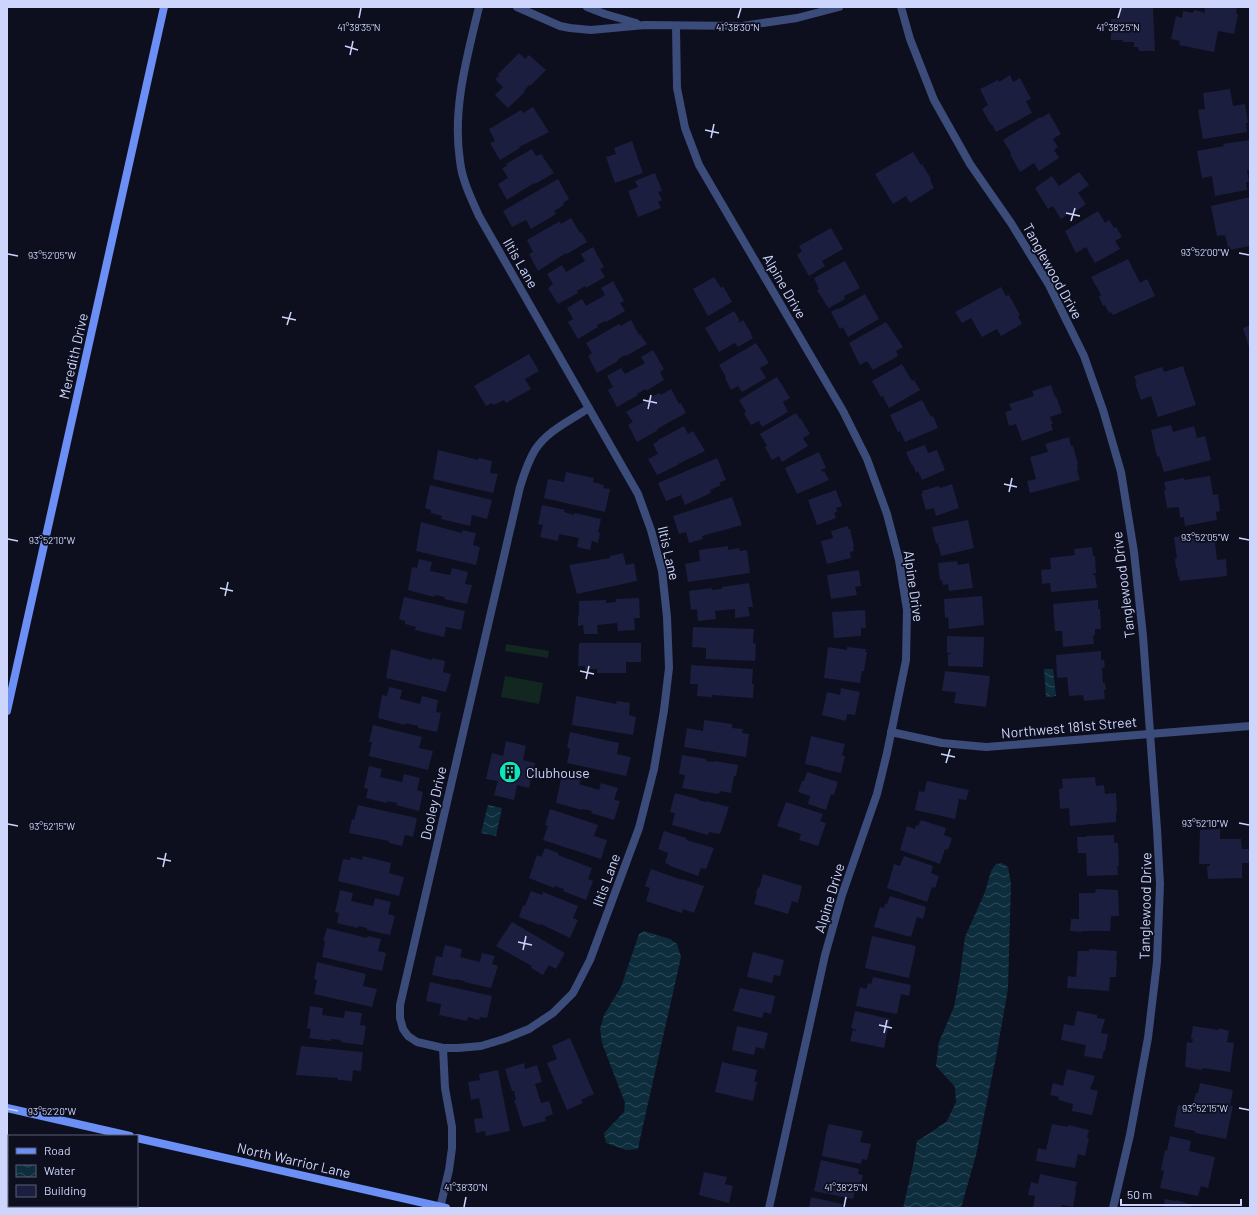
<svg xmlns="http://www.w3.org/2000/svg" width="1257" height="1215" font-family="Barlow,sans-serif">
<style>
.pitch{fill:#112720}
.water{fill:url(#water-waves)}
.building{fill:#1b1e3e}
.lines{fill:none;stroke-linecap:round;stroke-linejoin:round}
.street{stroke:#3b4b7a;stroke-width:8}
.secondary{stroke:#6b8ff5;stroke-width:8}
.ticks{fill:none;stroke:#cdd5fc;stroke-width:1.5}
.labels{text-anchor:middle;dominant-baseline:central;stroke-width:3.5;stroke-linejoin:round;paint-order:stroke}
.street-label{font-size:14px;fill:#cdd5fc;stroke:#0d0f1e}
.poi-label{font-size:14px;fill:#cdd5fc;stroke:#0d0f1e;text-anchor:start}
.ticks-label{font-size:10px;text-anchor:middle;fill:#cdd5fc;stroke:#0d0f1e;stroke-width:3.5;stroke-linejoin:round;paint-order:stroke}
</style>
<defs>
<pattern id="water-waves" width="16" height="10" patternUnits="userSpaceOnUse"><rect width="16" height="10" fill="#0e2d3c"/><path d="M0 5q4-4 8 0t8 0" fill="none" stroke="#304b59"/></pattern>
</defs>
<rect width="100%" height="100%" fill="#0d0f1e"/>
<g class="pitch">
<path d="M506 644 549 651 548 658 505 651Z"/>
<path d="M505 676 543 683 539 704 501 697Z"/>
</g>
<g class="water">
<path d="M1044 669H1053L1056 696 1046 697Z"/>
<path d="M488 805 502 808 496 836 481 833Z"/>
<path d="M1002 863 1008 867 1011 884 1008 989 996 1057 976 1155 961 1208H903L913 1165 917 1141 930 1133 947 1121 956 1102 955 1087 936 1066 939 1042 954 1007 960 975 965 937 985 892 991 871 996 864Z"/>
<path d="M644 931 670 939 677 944 681 957 640 1139 638 1149 626 1150 606 1143 604 1133 624 1112 625 1103 602 1043 600 1029 604 1015 621 987 639 934Z"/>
</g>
<g class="building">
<path d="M1119 7H1153L1155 51H1139L1138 47H1134V42H1123V40H1111V19H1120Z"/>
<path d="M1205 7H1237L1236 14H1238L1234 34 1218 31 1214 52 1179 45 1180 41 1171 39 1176 16 1182 18 1183 11 1193 13 1194 10 1203 12 1204 15Z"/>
<path d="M519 53 525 59 529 55 546 70 530 86 529 85 524 91 525 92 508 108 495 95 503 87 495 79 499 76 498 74Z"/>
<path d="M1010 75 1013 82 1020 78 1031 99 1026 101 1032 113 996 132 992 124 991 125 982 109 988 105 980 89 998 80 999 82Z"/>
<path d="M1230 89 1233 106 1245 104 1248 123H1246L1247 132 1203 139 1198 110 1205 109 1203 93Z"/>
<path d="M533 107 549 132 519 147 520 148 500 160 490 143 495 141 489 129 521 110 523 113Z"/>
<path d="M1049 113 1061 134 1053 139 1058 147 1054 150 1059 158 1039 171 1034 163 1020 172 1010 154 1013 151 1011 153 1003 140 1040 117 1041 118Z"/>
<path d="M1250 140V170H1247L1249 182H1246L1247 190 1215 196 1212 176 1202 178 1197 151 1224 146 1223 144Z"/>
<path d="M632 141 643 173 615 183 606 157 616 154 614 148Z"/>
<path d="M532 149 536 156 541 154 554 173 535 184 534 183 507 200 498 184 508 178 502 168 507 166 506 164Z"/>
<path d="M913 152 921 165 922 164 931 179 930 180 934 188 910 203 906 196 893 204 875 174Z"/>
<path d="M1079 172 1089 185 1078 193 1086 204 1069 216 1068 214 1061 219 1053 206 1048 209 1035 188 1052 176 1059 186Z"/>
<path d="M655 173 662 191 658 192 662 200 658 202 661 208 638 217 628 191 638 187 635 181Z"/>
<path d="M558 179 569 199 563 203 564 205 554 211 556 214 531 229 526 220 512 227 503 211Z"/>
<path d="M1250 197V246L1229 250 1225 235 1217 236 1211 206Z"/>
<path d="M1098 211 1105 223 1109 220 1114 228 1116 227 1122 237 1115 241 1120 249 1095 263 1086 247 1076 253 1065 231Z"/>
<path d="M571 218 580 233 581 232 587 242 567 254 566 253 538 271 529 254 533 252 527 240 560 221 561 224Z"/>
<path d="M831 228 843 249 822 261 825 266 809 276 797 255 802 251 799 246Z"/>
<path d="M593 247 604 267 600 269 605 277 586 288 585 286 577 291 578 293 558 304 548 288 553 284 547 274 562 265 566 272 585 261 581 254Z"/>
<path d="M1128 259 1140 283 1147 279 1155 296 1113 315 1111 312 1109 313 1105 305 1103 306 1099 297 1101 295 1091 277Z"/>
<path d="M845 261 860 288 844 296 845 299 829 308 827 306 817 290 819 289 814 278Z"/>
<path d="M714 277 721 288 723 286 732 302 708 316 693 289Z"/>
<path d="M613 281 624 301 620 303 625 311 606 322 605 321 597 325 598 327 578 339 568 322 573 319 567 308 582 299 586 306 605 295 601 288Z"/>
<path d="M1001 287 1006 296 1009 295 1020 315 1018 316 1022 324 1001 336 997 329 982 337 971 318 962 323 955 312Z"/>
<path d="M865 294 879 319 848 337 843 327 840 329 831 312 838 308 839 309Z"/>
<path d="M734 311 740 321H738L739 323 743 320 752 335H751L753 338 738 347 735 343 719 352 705 328Z"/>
<path d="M631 320 639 335 640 334 647 344 626 356 625 355 617 360 618 361 597 373 588 356 592 353 586 343 619 324 621 326Z"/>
<path d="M886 322 903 347 896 351 898 356 873 370 867 361 860 365 849 343Z"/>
<path d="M1250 325V350L1243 328Z"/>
<path d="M756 343 769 363 760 368 766 378 742 392 738 386 731 390 725 378 726 377 719 365Z"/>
<path d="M653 350 664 369 660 372 664 380 646 391 645 389 637 394 638 395 617 407 608 390 613 387 607 376 621 368 625 374 645 363 641 357Z"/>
<path d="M529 354 539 371 525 379 531 389 506 403 504 400 494 405 492 403 486 406 474 386Z"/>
<path d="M902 364 912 381 914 380 920 390 889 408 884 399V398L883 396 881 397 872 381Z"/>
<path d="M1183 366 1196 405 1158 417 1151 396 1141 400 1135 383H1137L1134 376 1162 367 1164 372Z"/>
<path d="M777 377 790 398 783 402 788 412 762 427 759 421 751 425 744 414 746 412 739 400Z"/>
<path d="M1051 385 1055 397 1056 396 1062 413 1050 417 1053 424H1051L1053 430 1022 441 1016 424 1009 426 1005 412 1012 410 1009 404 1034 396 1032 391Z"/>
<path d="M671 389 679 404 681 403 686 413 657 429 658 430 637 442 628 425 633 422 626 412 659 393 661 395Z"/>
<path d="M922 400 931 417 933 416 938 428 905 442 900 431 898 432 890 415Z"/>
<path d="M796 413 800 419H801L810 434 803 438 808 446 782 462 779 456 772 460 765 447 767 446 760 434Z"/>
<path d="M1171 425 1173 432 1194 426 1197 438 1205 436 1211 460 1164 472 1159 456 1157 457 1151 430Z"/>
<path d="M684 426 688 434 693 431 705 451 678 464V465L657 475 648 459 658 454 653 444 658 441V440Z"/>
<path d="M1069 437 1071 446H1073L1078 464H1077L1078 470H1077L1080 480 1030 493 1027 481 1036 479 1030 457 1048 452 1045 444Z"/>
<path d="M925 445 928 453 937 450 945 470 922 480 918 471 916 473 913 465 912 466 906 452Z"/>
<path d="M438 450 478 460 479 458 492 461 490 473 498 474 493 493 433 479Z"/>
<path d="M819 452 826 468 821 470 822 472 824 471 829 480 797 494 785 468Z"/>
<path d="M717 458 726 480 719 483 721 485 710 490 711 493 685 505 681 495 666 501 658 483Z"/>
<path d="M566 472 594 478 593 482 604 485 603 488 610 489 605 512 544 498 548 479 564 482Z"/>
<path d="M1210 476 1213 495 1218 494 1220 511 1216 512 1217 520 1185 526 1184 517 1180 518 1179 507 1167 508 1164 490H1166L1164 482 1184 478V480Z"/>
<path d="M952 484 959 508 936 516 934 508 926 510 921 494H923L922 491 939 486 940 488Z"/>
<path d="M430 485 492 500 487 519 472 515 470 526 441 519 442 516 431 513V510L425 508Z"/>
<path d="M836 490 842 506 836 508 837 512 834 513 836 518 817 525 808 500Z"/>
<path d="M732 497 742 525 702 536 703 539 689 543 686 532 679 534 673 516Z"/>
<path d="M542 505 565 510 564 512 574 515 575 513 601 519 598 532 600 533 598 543 592 541 590 550 577 547 579 538 559 534 558 541 540 537 543 525 538 524Z"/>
<path d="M968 520 974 548 941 556 938 544 940 543 936 544 932 527Z"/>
<path d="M421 522 462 533V530L476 533 473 545 480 547 476 565 416 551Z"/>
<path d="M848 526V529H850L854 546 853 547 854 551 850 552 851 558 827 564 821 541 833 538 831 531Z"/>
<path d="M1214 533 1217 560 1226 559 1227 576 1180 581 1179 576 1178 577 1177 568H1176L1175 559 1177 558 1174 537Z"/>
<path d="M728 546V550L739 548 740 551 747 550 750 573 688 582 685 564 700 561 699 550Z"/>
<path d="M1092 547 1093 556H1095L1096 573H1093V575H1095L1097 588 1051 592 1050 583 1042 584 1041 570 1051 569 1050 558 1075 555 1074 549Z"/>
<path d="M623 553 626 565 634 563 637 581 577 594 569 565 610 558V556Z"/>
<path d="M419 559 432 562 430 571 450 575 452 568 468 572 465 584 472 585 467 604 444 599 445 597 435 595 434 597 408 590 412 567 417 568Z"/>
<path d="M957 561 958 565 969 563 973 588 949 591 948 584 943 585 942 580H940L938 563Z"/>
<path d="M859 570 861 586 855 587 857 595 831 599 827 575Z"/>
<path d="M749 583 753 607H748L750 616 735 618V609L715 611 716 619 698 621 697 609 691 610 689 591 712 588V590L722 589V587Z"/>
<path d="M982 596 984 625 949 629 948 617 945 618 944 599Z"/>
<path d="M404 597 465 611 461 630 446 627 444 637 415 630 416 627 405 624V621L399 619Z"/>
<path d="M639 598 640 618H634L635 630 618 631 617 623 597 625 598 634H584L583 625 578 626V615H579V601L606 600V603L616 602V599Z"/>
<path d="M1098 600V609H1100L1101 629H1095V635L1093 636 1094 644 1063 647 1062 631H1055L1053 604Z"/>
<path d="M865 610 866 628H861V636L834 638 832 612Z"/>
<path d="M693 627 754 629 753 643 756 644 755 661 706 659V648L692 647Z"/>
<path d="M947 636 984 637 983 667 948 666V654H951V653H947Z"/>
<path d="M579 643H641V662H626V673H597V669H585V666H578Z"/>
<path d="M828 647 847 650V647L866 649 865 652H867L864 671H862L860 683 824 678Z"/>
<path d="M391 649 432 660V658L445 661 443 672 451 674 446 692 386 678Z"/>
<path d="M1101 651V660H1104L1105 667 1102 668 1103 683H1105L1106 690H1104L1105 699 1084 701 1083 695 1069 696 1067 677 1057 678 1056 655Z"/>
<path d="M691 665 753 669 752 684H754L753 698 712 695V697L697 696 698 684H690Z"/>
<path d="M945 671 990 676 986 707 954 703 956 692 942 691Z"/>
<path d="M389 687 402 690 400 699 420 704 422 696 438 700 436 712 441 713 437 732 418 728V726L405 723V725L378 718 382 695 387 696Z"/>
<path d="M841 688 860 692 855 715 847 714 846 721 822 715 827 692 840 695Z"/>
<path d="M576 696 616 704 617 701 630 703 629 715 636 717 633 735 572 725Z"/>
<path d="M704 720 732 724V728L743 729 742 733 749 734 746 757 684 747 687 728 703 731Z"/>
<path d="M373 725 422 737 419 748 433 751 428 770 369 756 372 742H369Z"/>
<path d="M570 732 619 743 617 754 631 757 626 776 567 763 570 749 567 748Z"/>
<path d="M811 736 845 744 842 755H840L845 756 841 773 823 769V768L805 764Z"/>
<path d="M506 741 526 746 523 760 535 763 529 788 517 785 514 800 494 795 498 781 486 779 492 753 503 756Z"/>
<path d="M682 755 706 759V761L714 762 715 761 738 765 736 776H734L731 793 720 791 719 794 682 788 685 775 679 774Z"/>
<path d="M369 766 382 769 380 777 402 782 404 774 420 778 417 790 423 792 419 811 396 805 397 803 387 801V803L366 798 368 789 364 788Z"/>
<path d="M569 772 582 776 579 784 599 790 601 783 618 788 614 800 620 801 614 820 591 813 592 811 583 809 582 810 556 803 561 779 566 780Z"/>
<path d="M807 772 838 782 834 795 831 794 826 810 808 804 810 796 798 792 802 781H804Z"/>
<path d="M1095 777 1096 786 1104 785 1105 794 1116 793 1117 812 1116 813V822L1070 826 1069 808 1060 809 1059 789 1063 788 1062 779Z"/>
<path d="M927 781 969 790 966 800 959 799 955 819 915 810 919 791 924 792Z"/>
<path d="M675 793 698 799V800L706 802V801L729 807 720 834 709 832 708 835 672 825 675 813 670 812Z"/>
<path d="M786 802 823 814 820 821 826 823 818 846 799 840 801 834 777 826Z"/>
<path d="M358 805 417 818 413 837 405 835 402 846 389 843V841L349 833 352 819 354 820Z"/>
<path d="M550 809 598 825 594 836 607 840 601 859 543 840 548 826 545 825Z"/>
<path d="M921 820 946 828 944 835 952 838 948 850 945 849 940 864 900 850 907 826 915 829 916 825 918 826Z"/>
<path d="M1220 829V839H1241L1242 849H1250V863H1242V878L1208 879 1207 866H1210V864H1199L1200 830Z"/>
<path d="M664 831 686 838V840L714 848 706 869 701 868 698 876 670 866V865L665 863 668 853 658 849Z"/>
<path d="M1114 835V843H1118L1119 866H1117L1118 875 1087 876 1086 853H1078L1077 837H1086V836Z"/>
<path d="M545 848 558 853V855L592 868 588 879 593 881 586 900 563 891 564 889 555 886 554 888 529 878 537 855 541 857Z"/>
<path d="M363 856 391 863 389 873 404 877 399 896 338 881 343 859 350 860 351 857 362 860Z"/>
<path d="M904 856 933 866 931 873 939 876 935 888 932 887 927 902 887 888 894 864 900 866Z"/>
<path d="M651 869 682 880V879L704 886 694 913 683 909 682 913 646 901 650 888 645 886Z"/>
<path d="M763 874 802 886 798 903 792 901 788 914 754 904 757 894 756 893 758 887 759 888Z"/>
<path d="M1096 889 1118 890 1119 916H1111L1110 931H1081V932L1070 931 1071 919H1079V893H1095Z"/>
<path d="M340 890 353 893 351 901 373 906 375 898 391 902 388 914 395 916 390 935 367 930V928L358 926V928L337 923 339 913 335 912Z"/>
<path d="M531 891 542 895 543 892 578 906 573 918 578 920 570 938 541 924 540 925 519 917 523 905 525 906Z"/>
<path d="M890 896 926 907 923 919 917 917 911 937 874 927 880 907 884 908 885 904H887Z"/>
<path d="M512 922 565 953 556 969 549 965 543 975 531 968 532 966 496 946Z"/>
<path d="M327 928 367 938 368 936 381 939 378 951 386 953 382 971 322 957 325 941H323Z"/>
<path d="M872 936 916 946 909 978 865 968Z"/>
<path d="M445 945 462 949 460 957 480 962 482 953 495 956 492 964 498 966 491 988 464 982 465 981 455 979V980L432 975 436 956 442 957Z"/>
<path d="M1089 949 1117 951 1116 959 1117 960 1116 977H1110L1109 991 1067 988 1068 976 1076 977 1078 951H1089Z"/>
<path d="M753 952 784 960 780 976 774 975 772 983 747 977Z"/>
<path d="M317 962 366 974 363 986 377 989 372 1007 314 994 317 980 314 979Z"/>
<path d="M873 977 911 985 909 996 901 994 897 1014 856 1006 860 987 866 989 868 983 871 984Z"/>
<path d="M430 982 492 996 487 1018 480 1017 479 1020 468 1017 467 1021 439 1015 441 1004 426 1001Z"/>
<path d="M740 988 775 996 771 1014 764 1012 762 1018 733 1011Z"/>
<path d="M310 1006 323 1008 322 1015 344 1018 345 1011 362 1013 360 1025 366 1026 363 1045 340 1042 341 1040 331 1039V1041L309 1038 311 1029 307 1028Z"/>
<path d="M855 1011 890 1019 884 1048 850 1041 853 1030 856 1031V1030L851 1028Z"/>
<path d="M1077 1011 1097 1015V1018L1105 1019 1101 1033 1108 1034 1105 1051 1104 1050 1102 1059 1084 1056 1086 1045 1061 1040 1064 1024 1074 1026Z"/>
<path d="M737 1026 768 1033 764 1049 756 1047 754 1055 732 1050Z"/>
<path d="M1193 1026 1219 1030V1028L1229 1031 1227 1042 1234 1043 1230 1072 1203 1068 1202 1070 1185 1067 1187 1042 1192 1043 1193 1039H1191Z"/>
<path d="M570 1038 594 1094 581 1100 583 1103 567 1110 547 1063 557 1059 552 1046Z"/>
<path d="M301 1046 363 1052 361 1071 353 1070 352 1081 338 1080V1078L296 1075Z"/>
<path d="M722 1062 757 1070 754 1082H757L753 1101 715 1092Z"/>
<path d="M524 1063 525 1069 537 1065 542 1082 535 1084 541 1103 549 1101 553 1114 545 1117 546 1121 523 1127 514 1100H516L514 1091H512L505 1069Z"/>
<path d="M1067 1069 1095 1076 1090 1089 1098 1091 1092 1115 1072 1111 1073 1104 1058 1100 1059 1097 1050 1095 1053 1083 1063 1086Z"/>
<path d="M498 1070 510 1131 486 1136 485 1131 476 1133 474 1119 483 1118 479 1098 471 1100 468 1082 480 1080 479 1074Z"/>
<path d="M1200 1083 1233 1090 1230 1106H1233L1226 1139 1195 1133V1131L1174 1127 1178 1105 1192 1108 1196 1093H1198Z"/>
<path d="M829 1124 863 1131 860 1142 871 1144 867 1160 862 1159 861 1164 822 1156 826 1133Z"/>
<path d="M1052 1124 1068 1127V1125L1089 1130 1087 1137 1089 1138 1085 1156 1078 1154 1075 1168 1036 1161 1038 1148 1046 1150Z"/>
<path d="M1170 1136 1191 1141 1189 1151 1215 1157 1208 1188 1201 1186 1198 1196 1160 1188 1164 1171 1161 1170 1165 1150 1167 1151Z"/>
<path d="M821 1160 859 1169 858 1174 863 1175 859 1191 855 1190 853 1199 814 1191Z"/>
<path d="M704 1172 727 1177 725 1184 733 1186 729 1203 699 1195Z"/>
<path d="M1040 1174 1077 1182 1075 1190H1076L1073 1207 1062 1205 1061 1208H1033L1035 1196 1028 1195 1031 1182 1038 1184Z"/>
<path d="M811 1197 842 1204 841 1208H809Z"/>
<path d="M1165 1199 1175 1201 1176 1200 1192 1205 1191 1208H1163Z"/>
</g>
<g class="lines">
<g class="street">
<path d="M479 7C467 57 452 109 460 161 462 180 471 198 479 216L638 494 651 530 662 571 667 617 669 668 664 710 654 769 639 828 590 960 573 993 553 1013 529 1029 504 1039 481 1046 458 1048H443L417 1042 408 1036 403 1029 400 1018V1005L520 487C524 474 528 461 535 450 547 431 571 420 589 408"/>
<path d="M517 7 560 26 570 28 591 30 645 25 742 26 797 18 839 7"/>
<path d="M587 7 605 14 636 23"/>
<path d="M901 7 910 39 934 100 970 164 1011 223 1049 285 1084 356 1103 410 1121 472 1134 552 1143 636 1157 829 1160 884 1157 962 1148 1038 1130 1135 1113 1208"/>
<path d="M676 26 677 88 685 128 699 165 843 411 867 459 887 514 899 560 907 610 906 660 887 753 877 794 842 895 825 955 769 1208"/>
<path d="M891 732 942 743 986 747 1250 726"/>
<path d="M440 1208 449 1170 452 1148V1127L445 1088 443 1048"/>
</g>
<g class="secondary">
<path d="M7 711 164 7"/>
<path d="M7 1108 130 1136"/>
<path d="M137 1138 446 1208"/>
</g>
</g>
<path class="ticks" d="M359 18 361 8M738 18 741 8M1118 18 1121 8M345 46 358 50M350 55 353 41M705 130 719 133M711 138 714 124M1066 213 1080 216M1071 221 1075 208M1239 253 1249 255M8 254 18 256M282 317 296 320M287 325 291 312M643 400 657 403M648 409 651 395M1004 484 1017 487M1009 492 1012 478M1239 538 1249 540M8 539 18 541M220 588 233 591M225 596 228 582M580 671 594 674M586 679 589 666M941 754 955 757M946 763 950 749M1239 823 1249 825M8 824 18 826M157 858 171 861M163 867 166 853M518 942 532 945M523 950 526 936M879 1025 892 1028M884 1033 887 1020M1239 1108 1249 1110M8 1109 18 1111M464 1207 466 1197M844 1207 846 1197"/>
<defs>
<g id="building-disc" transform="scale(1.15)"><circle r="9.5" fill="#0fe6be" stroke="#0d0f1e"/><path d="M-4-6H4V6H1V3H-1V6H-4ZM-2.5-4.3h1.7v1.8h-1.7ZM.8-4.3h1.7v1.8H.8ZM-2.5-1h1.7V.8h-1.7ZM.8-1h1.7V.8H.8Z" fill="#111"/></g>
</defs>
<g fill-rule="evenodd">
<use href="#building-disc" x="510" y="772"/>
</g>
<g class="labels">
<g class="street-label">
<text transform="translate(521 263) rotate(60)">Iltis Lane</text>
<text transform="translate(1053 271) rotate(61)">Tanglewood Drive</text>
<text transform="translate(785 286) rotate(60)">Alpine Drive</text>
<text transform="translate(73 356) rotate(-77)">Meredith Drive</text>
<text transform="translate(669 553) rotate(77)">Iltis Lane</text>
<text transform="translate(1123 585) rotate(-97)">Tanglewood Drive</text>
<text transform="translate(914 586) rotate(82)">Alpine Drive</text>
<text transform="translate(1069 727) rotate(-5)">Northwest 181st Street</text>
<text transform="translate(433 803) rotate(-77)">Dooley Drive</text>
<text transform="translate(606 880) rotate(-70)">Iltis Lane</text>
<text transform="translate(829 898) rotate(-73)">Alpine Drive</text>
<text transform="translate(1145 906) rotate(-89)">Tanglewood Drive</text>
<text transform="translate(294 1160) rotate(13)">North Warrior Lane</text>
</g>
<g class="poi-label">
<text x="526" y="772">Clubhouse</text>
</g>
</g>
<g class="ticks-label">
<text x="359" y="31">41°38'35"N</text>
<text x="738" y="31">41°38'30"N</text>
<text x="1118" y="31">41°38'25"N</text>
<text x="1205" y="256">93°52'00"W</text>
<text x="52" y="259">93°52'05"W</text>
<text x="1205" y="541">93°52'05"W</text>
<text x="52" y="544">93°52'10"W</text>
<text x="1205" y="827">93°52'10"W</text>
<text x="52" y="830">93°52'15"W</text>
<text x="1205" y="1112">93°52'15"W</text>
<text x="52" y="1115">93°52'20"W</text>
<text x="466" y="1191">41°38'30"N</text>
<text x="846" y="1191">41°38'25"N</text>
</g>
<rect width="1257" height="1215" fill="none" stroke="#cdd5fc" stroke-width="16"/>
<rect x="8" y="1135" width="130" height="72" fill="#0d0f1e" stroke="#5a5e77"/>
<rect x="16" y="1148" width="20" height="6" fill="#6b8ff5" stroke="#5a5e77"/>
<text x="44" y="1155" font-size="12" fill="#cdd5fc">Road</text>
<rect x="16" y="1165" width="20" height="12" fill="url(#water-waves)" stroke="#5a5e77"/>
<text x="44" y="1175" font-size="12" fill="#cdd5fc">Water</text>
<rect x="16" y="1185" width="20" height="12" fill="#1b1e3e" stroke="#5a5e77"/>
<text x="44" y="1195" font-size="12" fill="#cdd5fc">Building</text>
<path d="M1121 1199v6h120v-6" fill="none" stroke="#cdd5fc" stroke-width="2"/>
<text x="1127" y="1199" font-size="12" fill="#cdd5fc" stroke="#0d0f1e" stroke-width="3" paint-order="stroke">50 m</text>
</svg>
